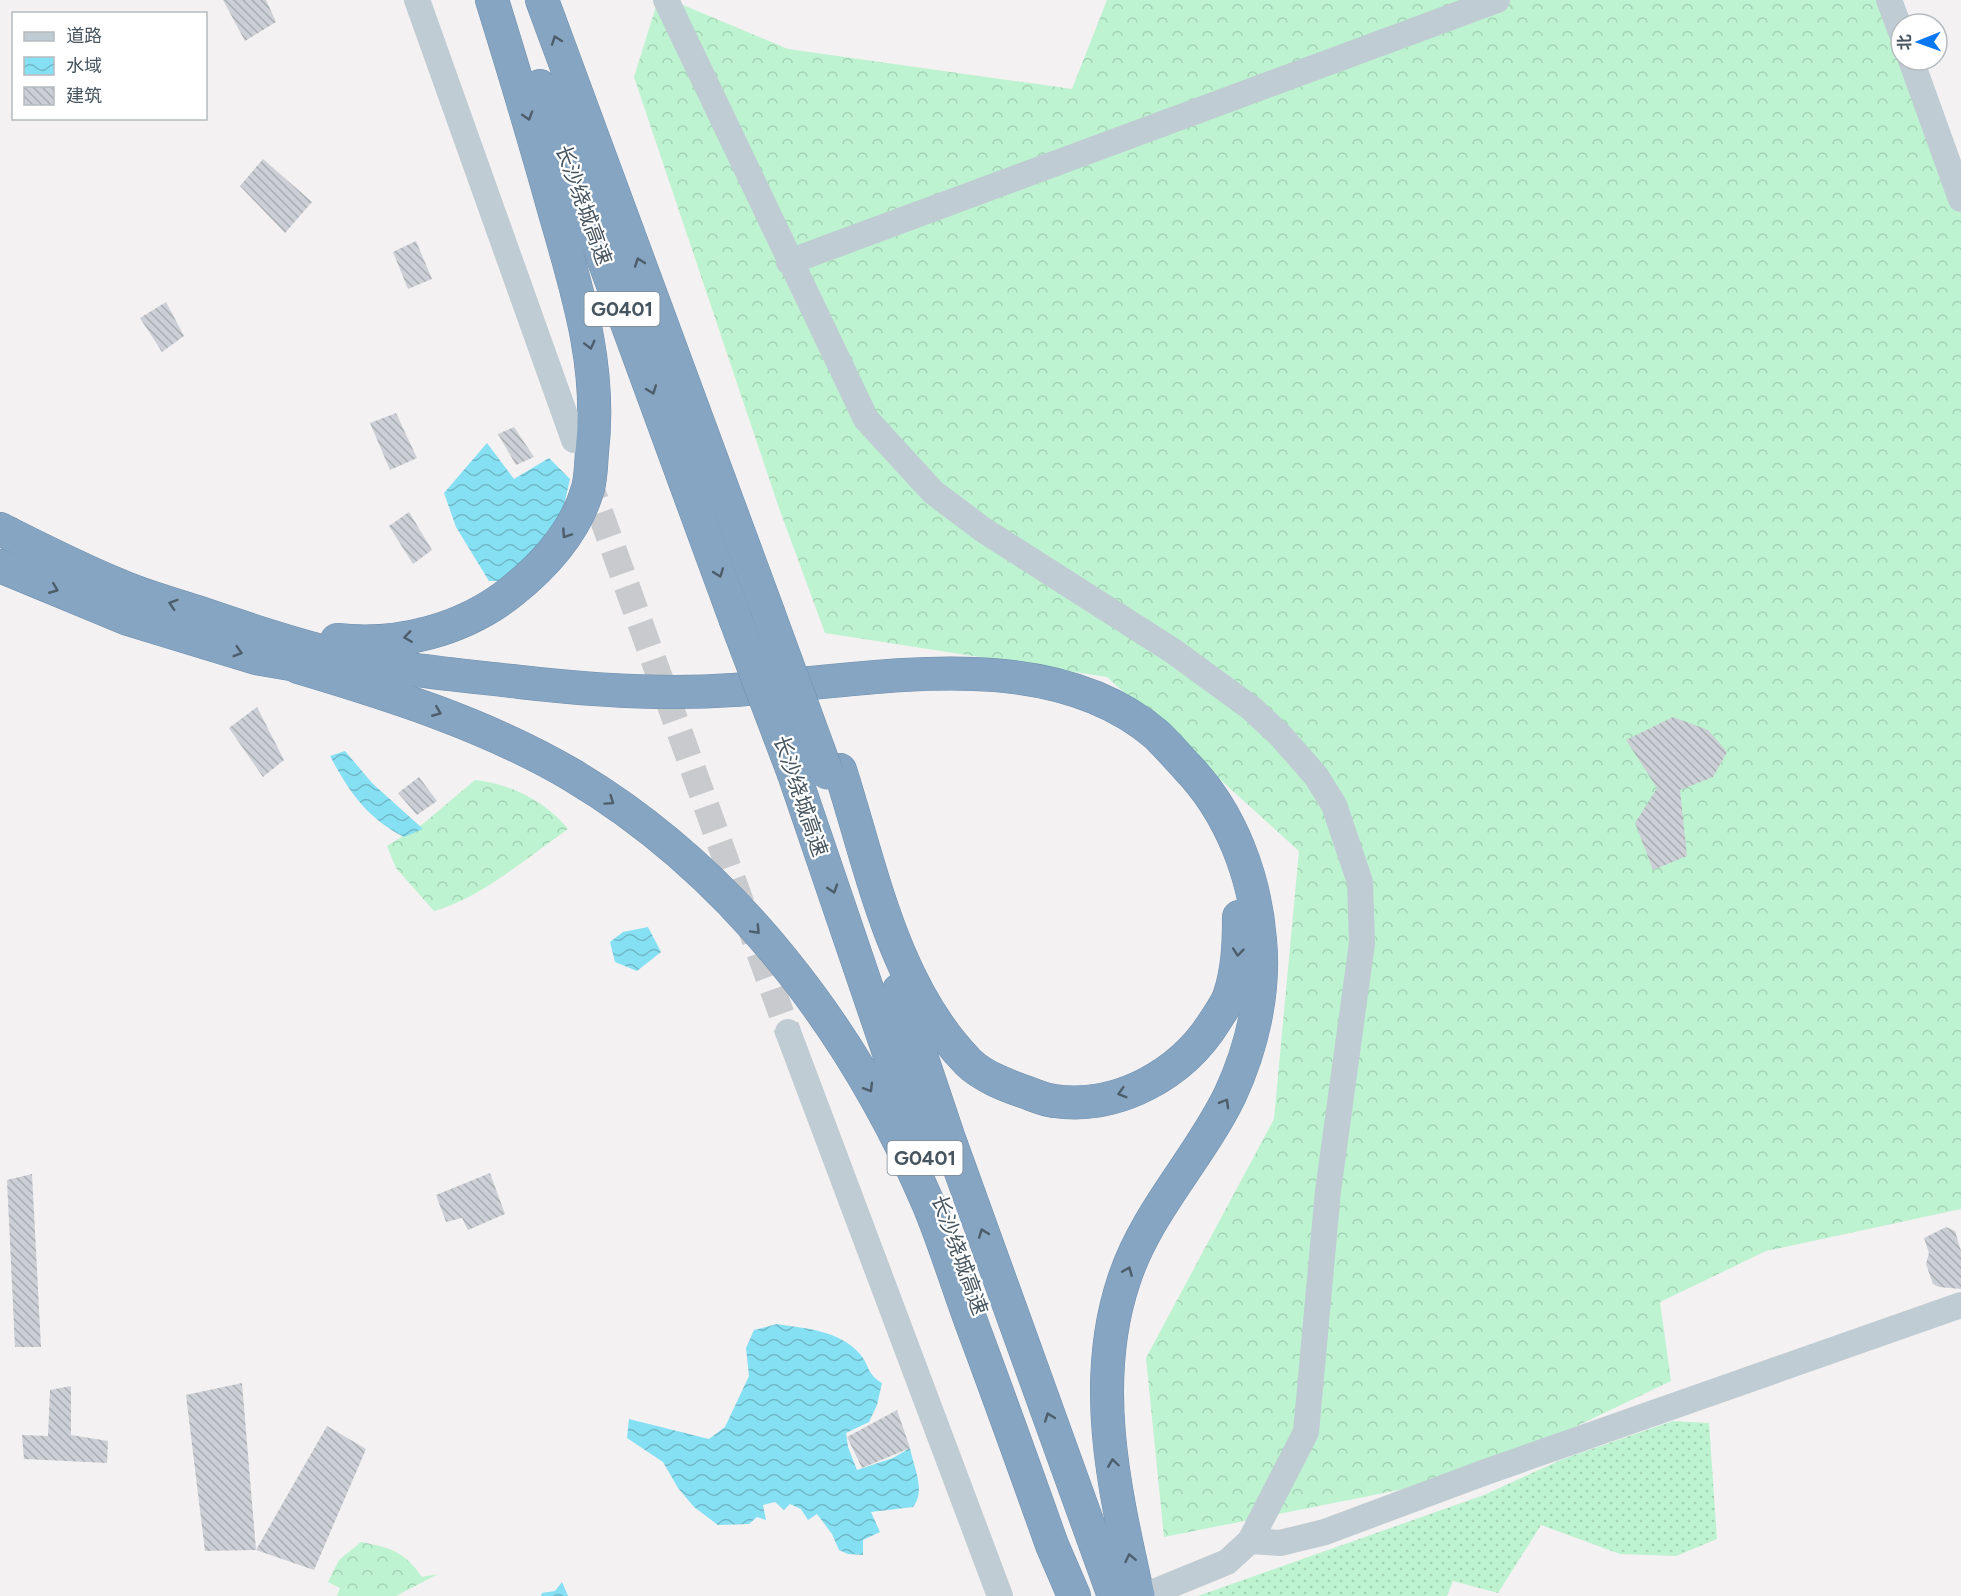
<svg xmlns="http://www.w3.org/2000/svg" width="1961" height="1596" font-family="Figtree,'Noto Sans SC',sans-serif">
<style>
.grass{fill:url(#grass-dots)}
.forest{fill:url(#forest-crowns)}
.water{fill:url(#water-waves)}
.building{fill:url(#building-back-hatch)}
.lines{fill:none;stroke-linecap:round;stroke-linejoin:round}
.minor-tunnel{stroke:#c8cacd;stroke-width:26;stroke-dasharray:26 13;stroke-linecap:butt}
.highway-casing{stroke:#7090af;stroke-width:34}
.minor{stroke:#c0ccd3;stroke-width:26}
.highway{stroke:#85a5c3;stroke-width:33}
.highway-bridge-casing{stroke:#7090af;stroke-width:34;stroke-linecap:butt}
.highway-bridge{stroke:#85a5c3;stroke-width:33}
.oneway{stroke:#4d5d6a}
.labels{text-anchor:middle;dominant-baseline:central;stroke-width:4.5;stroke-linejoin:round;paint-order:stroke}
.shield{fill:#fff;stroke:#7e8890;stroke-width:1.5}
.shield-label{font-size:20px;font-weight:bold;fill:#475560}
.street-label{font-size:21px;fill:#475560;stroke:#fff}
</style>
<defs>
<pattern id="grass-dots" width="8" height="8" patternUnits="userSpaceOnUse" patternTransform="scale(1.5)"><rect width="8" height="8" fill="#bdf3d0"/><path d="M2 2h.1M6 6h.1" fill="none" stroke="#a4d2b5" stroke-width="1.8" stroke-linecap="round"/></pattern>
<pattern id="forest-crowns" width="20" height="18" patternUnits="userSpaceOnUse" patternTransform="scale(1.5)"><rect width="20" height="18" fill="#bdf3d0"/><path d="M2 6a3 3 0 1 1 6 0M12 15a3 3 0 1 1 6 0" fill="none" stroke="#a4d2b5"/></pattern>
<pattern id="water-waves" width="16" height="10" patternUnits="userSpaceOnUse" patternTransform="scale(1.5)"><rect width="16" height="10" fill="#86e0f3"/><path d="M0 5q4-4 8 0t8 0" fill="none" stroke="#6fb8c8"/></pattern>
<pattern id="building-back-hatch" width="6" height="6" patternUnits="userSpaceOnUse" patternTransform="scale(1.5)"><rect width="6" height="6" fill="#ccd0d6"/><path d="M-1 5l2 2M0 0l6 6M5-1l2 2" fill="none" stroke="#a7acb1"/></pattern>
</defs>
<rect width="100%" height="100%" fill="#f3f1f1"/>
<path class="grass" d="M1673 1421 1709 1423 1717 1539 1676 1556 1620 1554 1541 1525 1498 1593 1453 1581 1447 1596H1198L1484 1495 1563 1459Z"/>
<g class="forest">
<path d="M658 0H671L788 49 1072 89 1107 0H1891L1901 28V60L1961 197V1209L1766 1251 1660 1302 1671 1381 1474 1475 1164 1537 1146 1358 1274 1119 1299 851 1107 677 825 633 779 508 634 77Z"/>
<path d="M475 780C511 784 545 801 568 829 528 857 481 898 434 911L396 868 387 846 424 823Z"/>
<path d="M361 1542C391 1548 404 1551 422 1577L438 1574 396 1596H337L340 1588 328 1582 339 1560Z"/>
</g>
<g class="water">
<path d="M487 443 514 479 549 458 570 479 562 514 530 558 504 581H489L456 527 444 493Z"/>
<path d="M345 751 372 783 423 829 404 837C366 817 350 793 330 756Z"/>
<path d="M648 927 661 952 637 971 615 962 610 942 623 932Z"/>
<path d="M777 1324C807 1329 839 1330 860 1354 870 1366 866 1373 882 1383L877 1405 869 1422 846 1433 848 1447 857 1470 893 1458 910 1448C914 1468 926 1491 913 1507L871 1512 880 1532 863 1540V1555L848 1554 839 1550 832 1534 817 1514 808 1520 801 1509 790 1504 784 1510 775 1502 763 1505 766 1520 757 1517 749 1524 718 1525 694 1507 678 1488 663 1462 627 1438 629 1419 709 1439 725 1427 749 1376 746 1348 754 1330Z"/>
<path d="M562 1582 568 1596H541L542 1593 555 1591Z"/>
</g>
<g class="building">
<path d="M223 0H266L276 22 245 41Z"/>
<path d="M263 159 312 202 285 233 240 186Z"/>
<path d="M416 241 432 279 408 289 393 252Z"/>
<path d="M166 302 184 336 162 352 140 318Z"/>
<path d="M396 413 417 458 390 470 370 423Z"/>
<path d="M514 427 534 457 516 465 498 434Z"/>
<path d="M409 512 432 550 413 564 389 526Z"/>
<path d="M257 707 284 760 263 777 229 728Z"/>
<path d="M1673 717 1708 730 1727 752 1713 777 1680 790 1687 856 1653 870 1635 823 1657 788 1626 740Z"/>
<path d="M419 777 437 801 417 815 398 793Z"/>
<path d="M490 1173 505 1214 468 1230 462 1218 446 1222 436 1195Z"/>
<path d="M32 1174 41 1347H15L7 1180Z"/>
<path d="M1946 1227 1955 1231 1961 1251V1289L1939 1287 1933 1284 1926 1264 1929 1253 1924 1238Z"/>
<path d="M242 1383 256 1550 205 1551 186 1395Z"/>
<path d="M71 1386V1435L108 1441 107 1463 24 1459 22 1435 48 1436 50 1390Z"/>
<path d="M897 1410 910 1448 862 1468 847 1437Z"/>
<path d="M327 1426 366 1449 314 1570 256 1550Z"/>
</g>
<g class="lines">
<path class="minor-tunnel" d="M587 476 788 1032"/>
<g class="highway-casing">
<g id="highway">
<path d="M542 0 768 612"/>
<path d="M540 86 735 618"/>
<path d="M0 529C38 548 77 568 116 584 142 596 170 603 197 612 244 628 291 644 340 656 398 670 460 675 520 682 589 690 663 695 733 690 866 682 1046 639 1157 735 1167 745 1177 756 1186 766 1231 812 1255 877 1260 940 1265 992 1252 1048 1230 1095 1199 1159 1146 1212 1124 1280 1089 1384 1115 1492 1138 1596"/>
<path d="M0 566 128 619 256 658 314 668"/>
<path d="M337 640C397 647 463 630 511 592 545 565 576 531 588 488 591 477 591 464 592 452 602 368 578 293 555 213 535 141 514 71 492 0"/>
<path d="M298 667C392 695 487 725 572 775 735 872 854 1031 928 1203 944 1241 956 1281 970 1319 998 1394 1025 1469 1052 1545L1074 1596"/>
<path d="M840 770C872 870 893 985 968 1062 983 1077 1008 1086 1028 1093 1036 1096 1045 1100 1054 1101 1118 1110 1182 1074 1215 1021 1220 1013 1226 1005 1229 997 1238 971 1239 944 1239 917"/>
<path d="M794 774 922 1150"/>
<path d="M899 990 948 1136 1114 1596"/>
</g>
</g>
<g class="minor">
<path d="M417 0 574 440"/>
<path d="M666 0 866 419 933 492 982 529 1173 651 1251 708 1280 735 1316 776 1334 805 1360 882 1362 943 1328 1191 1306 1432 1250 1541 1227 1562 1144 1596"/>
<path d="M1889 0 1901 32"/>
<path d="M1911 60 1961 199"/>
<path d="M789 262 1497 0"/>
<path d="M788 1032 1000 1596"/>
<path d="M1250 1541 1280 1543 1325 1532 1483 1473 1961 1305"/>
</g>
<use href="#highway" class="highway"/>
<g class="highway-bridge-casing">
<g id="highway-bridge">
<path d="M768 612 827 773"/>
<path d="M735 618 794 774"/>
</g>
</g>
<use href="#highway-bridge" class="highway-bridge"/>
</g>
<defs><path id="oneway-chevron" d="M-2-3.5L2.5 0L-2 3.5" fill="none" stroke-width="1.6" stroke-linecap="round" stroke-linejoin="round" transform="scale(1.5)"/></defs>
<g class="oneway">
<use href="#oneway-chevron" transform="translate(556 40) rotate(-110)"/>
<use href="#oneway-chevron" transform="translate(528 116) rotate(73)"/>
<use href="#oneway-chevron" transform="translate(639 262) rotate(-110)"/>
<use href="#oneway-chevron" transform="translate(590 345) rotate(76)"/>
<use href="#oneway-chevron" transform="translate(652 390) rotate(70)"/>
<use href="#oneway-chevron" transform="translate(566 534) rotate(124)"/>
<use href="#oneway-chevron" transform="translate(719 573) rotate(70)"/>
<use href="#oneway-chevron" transform="translate(54 589) rotate(22)"/>
<use href="#oneway-chevron" transform="translate(173 604) rotate(-162)"/>
<use href="#oneway-chevron" transform="translate(408 637) rotate(172)"/>
<use href="#oneway-chevron" transform="translate(238 652) rotate(17)"/>
<use href="#oneway-chevron" transform="translate(437 712) rotate(22)"/>
<use href="#oneway-chevron" transform="translate(610 801) rotate(35)"/>
<use href="#oneway-chevron" transform="translate(833 889) rotate(72)"/>
<use href="#oneway-chevron" transform="translate(756 930) rotate(47)"/>
<use href="#oneway-chevron" transform="translate(1238 952) rotate(96)"/>
<use href="#oneway-chevron" transform="translate(869 1088) rotate(59)"/>
<use href="#oneway-chevron" transform="translate(1122 1093) rotate(164)"/>
<use href="#oneway-chevron" transform="translate(1225 1103) rotate(-60)"/>
<use href="#oneway-chevron" transform="translate(983 1233) rotate(-110)"/>
<use href="#oneway-chevron" transform="translate(1128 1271) rotate(-67)"/>
<use href="#oneway-chevron" transform="translate(1049 1417) rotate(-110)"/>
<use href="#oneway-chevron" transform="translate(1113 1463) rotate(-98)"/>
<use href="#oneway-chevron" transform="translate(1130 1558) rotate(-102)"/>
</g>
<g class="labels">
<g class="shield">
<rect x="584.5" y="292" width="75" height="34" rx="4.5"/>
<rect x="887.5" y="1141" width="75" height="34" rx="4.5"/>
</g>
<g class="shield-label">
<text x="622" y="309">G0401</text>
<text x="925" y="1158">G0401</text>
</g>
<g class="street-label">
<text transform="translate(584 205) rotate(70)">长沙绕城高速</text>
<text transform="translate(801 796) rotate(71)">长沙绕城高速</text>
<text transform="translate(960 1255) rotate(70)">长沙绕城高速</text>
</g>
</g>
<rect x="12" y="12" width="195" height="108" fill="#ffffff" stroke="#b5bbbf" stroke-width="1.5"/>
<rect x="24" y="32" width="30" height="9" fill="#c0ccd3" stroke="#b5bbbf" stroke-width="1.5"/>
<text x="66" y="42" font-size="18" fill="#475560">道路</text>
<rect x="24" y="57" width="30" height="18" fill="url(#water-waves)" stroke="#b5bbbf" stroke-width="1.5"/>
<text x="66" y="72" font-size="18" fill="#475560">水域</text>
<rect x="24" y="87" width="30" height="18" fill="url(#building-back-hatch)" stroke="#b5bbbf" stroke-width="1.5"/>
<text x="66" y="102" font-size="18" fill="#475560">建筑</text>
<g transform="translate(1919 42) rotate(269)"><circle r="28" fill="#ffffff" stroke="#b5bbbf" stroke-width="1.5"/>
<path d="M0-4.5L10 22L0 15L-10 22Z" fill="#0a77f3"/>
<text y="-9" font-size="16" font-weight="bold" text-anchor="middle" fill="#475560">北</text>
</g>
</svg>
